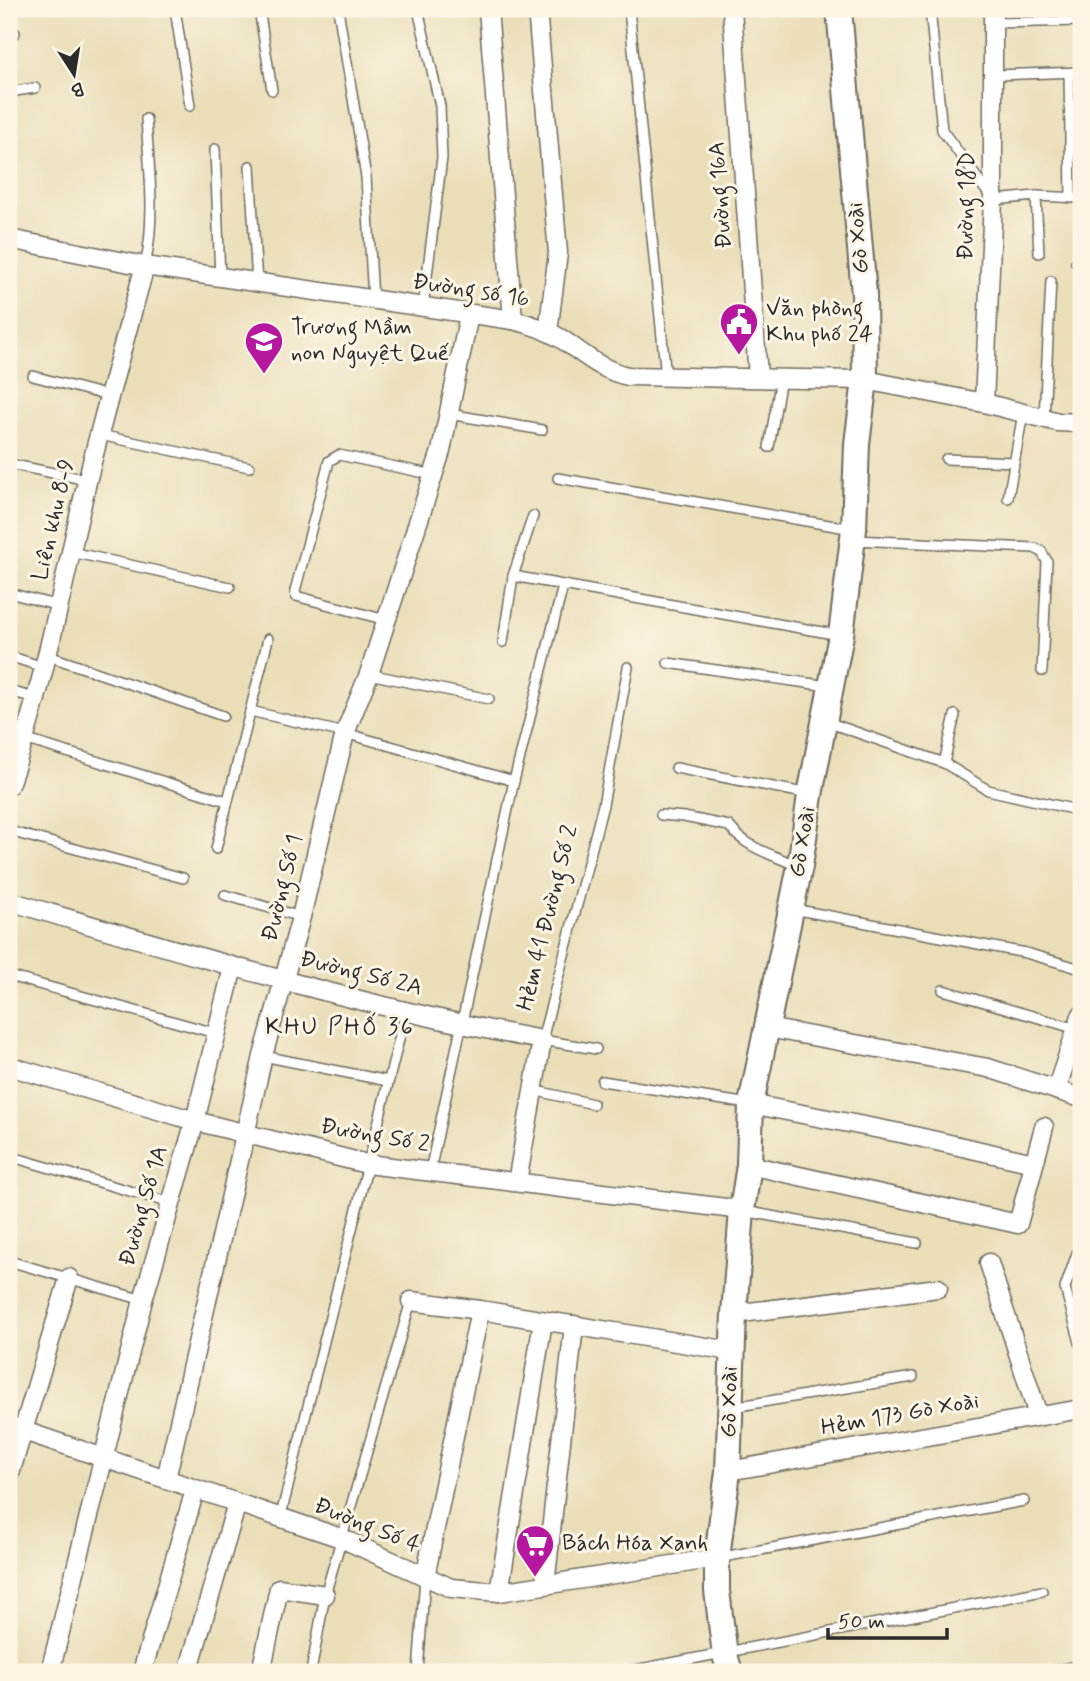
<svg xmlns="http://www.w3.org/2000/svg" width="1090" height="1681" font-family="Mynerve,sans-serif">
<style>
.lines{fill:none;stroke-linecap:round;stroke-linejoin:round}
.lane-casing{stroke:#6e6a5d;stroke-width:12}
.street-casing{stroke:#6e6a5d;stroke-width:21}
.secondary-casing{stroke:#6e6a5d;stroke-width:28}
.lane{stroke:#fff;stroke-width:9}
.street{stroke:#fff;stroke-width:18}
.secondary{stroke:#fff;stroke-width:24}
.labels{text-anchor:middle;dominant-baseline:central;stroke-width:6;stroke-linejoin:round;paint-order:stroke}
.street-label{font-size:23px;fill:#2b2b2b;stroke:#fcf5e5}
.poi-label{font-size:23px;fill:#2b2b2b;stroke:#fcf5e5;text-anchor:start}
.neighbourhood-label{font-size:24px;letter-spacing:2px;fill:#2b2b2b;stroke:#fcf5e5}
</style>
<rect width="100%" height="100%" fill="#fcf5e5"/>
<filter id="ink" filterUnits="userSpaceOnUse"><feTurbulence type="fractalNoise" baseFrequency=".0143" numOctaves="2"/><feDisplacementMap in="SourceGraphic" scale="14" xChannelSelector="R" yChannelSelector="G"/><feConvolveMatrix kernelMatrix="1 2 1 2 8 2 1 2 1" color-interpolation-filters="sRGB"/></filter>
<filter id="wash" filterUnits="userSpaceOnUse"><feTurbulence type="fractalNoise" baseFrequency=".00686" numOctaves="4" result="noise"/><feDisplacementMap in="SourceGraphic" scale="28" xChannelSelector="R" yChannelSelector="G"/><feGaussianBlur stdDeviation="1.57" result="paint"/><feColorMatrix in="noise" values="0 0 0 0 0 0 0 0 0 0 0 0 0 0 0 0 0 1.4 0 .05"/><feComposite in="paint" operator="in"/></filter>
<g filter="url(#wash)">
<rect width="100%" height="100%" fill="#eadeb9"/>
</g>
<g filter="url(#ink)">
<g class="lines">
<g class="lane-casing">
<g id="lane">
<path d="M175 9 190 106"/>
<path d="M259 9 272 90"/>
<path d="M338 9 366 177 373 300"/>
<path d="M418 9 440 106 442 158 423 307"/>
<path d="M629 9 666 377"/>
<path d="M930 9 942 130 993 200 1036 196 1081 198"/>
<path d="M992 23 1081 21"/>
<path d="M9 34 15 33"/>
<path d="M1069 74 1071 198"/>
<path d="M995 75 1081 72"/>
<path d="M9 92 35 88"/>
<path d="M215 149 220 278"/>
<path d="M250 166 257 284"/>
<path d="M1036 196 1039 253"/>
<path d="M1076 263H1081"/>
<path d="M145 266C156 218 149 167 146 119"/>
<path d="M33 376 109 396"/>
<path d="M449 414 542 430"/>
<path d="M1044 418 1051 281"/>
<path d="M100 435 249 467"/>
<path d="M769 447 781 378"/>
<path d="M946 459 1013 462"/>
<path d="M9 464 88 480"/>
<path d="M558 478 852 529"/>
<path d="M1008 498 1023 413"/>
<path d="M854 540 1034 548 1041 551 1047 561 1042 671"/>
<path d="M71 552 230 587"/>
<path d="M513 576 839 635"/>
<path d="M9 593 59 606"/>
<path d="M386 620 296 596 295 591 329 461 339 455 434 475"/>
<path d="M503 642 513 576 533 516"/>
<path d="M46 655 223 716"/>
<path d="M9 656 43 667"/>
<path d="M668 663 828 686"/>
<path d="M369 674 489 699"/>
<path d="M9 691 35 698"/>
<path d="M250 711 345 733 514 781"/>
<path d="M827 722 944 763 988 790 1081 811"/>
<path d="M24 739 227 801"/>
<path d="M944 763 955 715"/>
<path d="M676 768 809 794"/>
<path d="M661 815 684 817 729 826C746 848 773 855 798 866"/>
<path d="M9 831 183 878"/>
<path d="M216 849 268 639"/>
<path d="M225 895 301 917"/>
<path d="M793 909 1026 953 1081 969"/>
<path d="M9 976 215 1033"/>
<path d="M943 990 1077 1029"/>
<path d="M596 1049 542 1040 603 805 628 667"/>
<path d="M263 1056 388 1081"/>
<path d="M602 1081 749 1104"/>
<path d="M533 1090 593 1104"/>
<path d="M9 1156 171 1203"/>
<path d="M430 1171 514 781 563 586"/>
<path d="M744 1211 917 1243"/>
<path d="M1081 1242 1065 1288 1081 1346"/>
<path d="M9 1261 143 1300"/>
<path d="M733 1407 913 1377"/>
<path d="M280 1519 406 1011"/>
<path d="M718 1558 1024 1501"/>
<path d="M311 1672 325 1595 411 1301"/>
<path d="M418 1672 425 1577"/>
<path d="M625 1672 1042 1591"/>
<path d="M1047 1672 1075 1666"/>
</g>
</g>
<g class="street-casing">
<g id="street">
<path d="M488 9 513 320"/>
<path d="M537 9 558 253 548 332"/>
<path d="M732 9 758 377"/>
<path d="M9 239 145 266 513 320C530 324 545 329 560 338 583 353 600 370 628 376L865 380 984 403 1058 422 1081 423"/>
<path d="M984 403 993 200V9"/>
<path d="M9 785C44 687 63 583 87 482 105 409 125 338 145 266"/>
<path d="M9 901C185 953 361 1007 542 1040L517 1182"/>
<path d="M767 1028 988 1068 1081 1098"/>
<path d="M9 1066 195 1121 367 1164 742 1210"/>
<path d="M1056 1090 1081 1016"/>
<path d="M751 1104 905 1134 1034 1163"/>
<path d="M749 1165 1018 1224 1044 1127"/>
<path d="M989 1263 1038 1415"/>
<path d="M411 1301 480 1310 731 1351"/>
<path d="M734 1314 938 1288"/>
<path d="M9 1426 341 1538 451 1588 499 1592 717 1558"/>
<path d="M728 1471 1081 1409"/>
<path d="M9 1477 69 1278"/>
<path d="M166 1479 263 1056 301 917 345 733 369 674 441 451 469 315"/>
<path d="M425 1577 480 1310"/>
<path d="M545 1585 574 1325"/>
<path d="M499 1592 543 1321"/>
<path d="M50 1672 143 1300 195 1121 233 967"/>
<path d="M142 1672 195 1490"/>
<path d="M188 1672 237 1503"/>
<path d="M261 1672 279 1588 325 1595"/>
</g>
</g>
<g class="secondary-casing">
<path id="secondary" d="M730 1672 725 1655 717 1591V1558L728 1471 734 1314 742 1210 749 1165 751 1104 800 866 810 795 841 635 854 529 857 444 865 380 864 294 839 9"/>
</g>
<use href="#lane" class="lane"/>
<use href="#street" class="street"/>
<use href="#secondary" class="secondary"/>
</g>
</g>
<defs>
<g id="civic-pin" transform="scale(2.0125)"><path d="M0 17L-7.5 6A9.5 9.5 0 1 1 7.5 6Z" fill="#b5179e" stroke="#fcf5e5"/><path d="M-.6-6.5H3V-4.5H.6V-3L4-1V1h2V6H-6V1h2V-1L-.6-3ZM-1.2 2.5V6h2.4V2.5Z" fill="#fff"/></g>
<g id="school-pin" transform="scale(2.0125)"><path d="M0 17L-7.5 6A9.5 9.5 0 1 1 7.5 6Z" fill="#b5179e" stroke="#fcf5e5"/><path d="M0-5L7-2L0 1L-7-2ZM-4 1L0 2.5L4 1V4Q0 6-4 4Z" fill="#fff"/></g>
<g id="supermarket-pin" transform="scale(2.0125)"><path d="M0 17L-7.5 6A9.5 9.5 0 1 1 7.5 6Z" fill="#b5179e" stroke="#fcf5e5"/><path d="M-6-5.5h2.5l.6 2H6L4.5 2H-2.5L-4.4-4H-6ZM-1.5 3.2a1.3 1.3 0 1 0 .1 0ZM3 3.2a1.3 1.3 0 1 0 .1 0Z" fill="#fff"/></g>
</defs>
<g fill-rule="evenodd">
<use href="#civic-pin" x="739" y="322"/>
<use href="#school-pin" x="264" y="341"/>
<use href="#supermarket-pin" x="535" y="1544"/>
</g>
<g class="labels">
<g class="street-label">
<text transform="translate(721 195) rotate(-94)">Đường 16A</text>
<text transform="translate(967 206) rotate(-89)">Đường 18D</text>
<text transform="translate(859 238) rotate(-95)">Gò Xoài</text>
<text transform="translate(471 291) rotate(9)">Đường số 16</text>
<text transform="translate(54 520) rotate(-77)">Liên khu 8-9</text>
<text transform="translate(803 842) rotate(-81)">Gò Xoài</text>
<text transform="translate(283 888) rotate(-76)">Đường Số 1</text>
<text transform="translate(548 918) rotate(-76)">Hẻm 41 Đường Số 2</text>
<text transform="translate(361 974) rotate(14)">Đường Số 2A</text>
<text transform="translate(375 1136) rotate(10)">Đường Số 2</text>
<text transform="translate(144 1206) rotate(-74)">Đường Số 1A</text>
<text transform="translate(730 1402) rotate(-89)">Gò Xoài</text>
<text transform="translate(900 1415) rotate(-10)">Hẻm 173 Gò Xoài</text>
<text transform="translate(367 1526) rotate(22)">Đường Số 4</text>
</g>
<g class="poi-label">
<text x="766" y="309">Văn phòng<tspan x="766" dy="26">Khu phố 24</tspan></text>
<text x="291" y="328">Trương Mầm<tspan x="291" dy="26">non Nguyệt Quế</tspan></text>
<text x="562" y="1544">Bách Hóa Xanh</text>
</g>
<g class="neighbourhood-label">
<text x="340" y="1027">KHU PHỐ 36</text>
</g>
</g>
<rect width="1090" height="1681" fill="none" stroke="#fcf5e5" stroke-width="35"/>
<g transform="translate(74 74) rotate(168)" stroke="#fcf5e5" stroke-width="5" paint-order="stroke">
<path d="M0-5L12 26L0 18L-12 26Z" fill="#2b2b2b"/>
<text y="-10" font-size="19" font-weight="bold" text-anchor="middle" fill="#2b2b2b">B</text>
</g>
<path d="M828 1628v10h119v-10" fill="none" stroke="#2b2b2b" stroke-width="3.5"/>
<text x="838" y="1628" font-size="21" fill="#2b2b2b" stroke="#fcf5e5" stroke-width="5" paint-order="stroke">50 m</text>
</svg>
